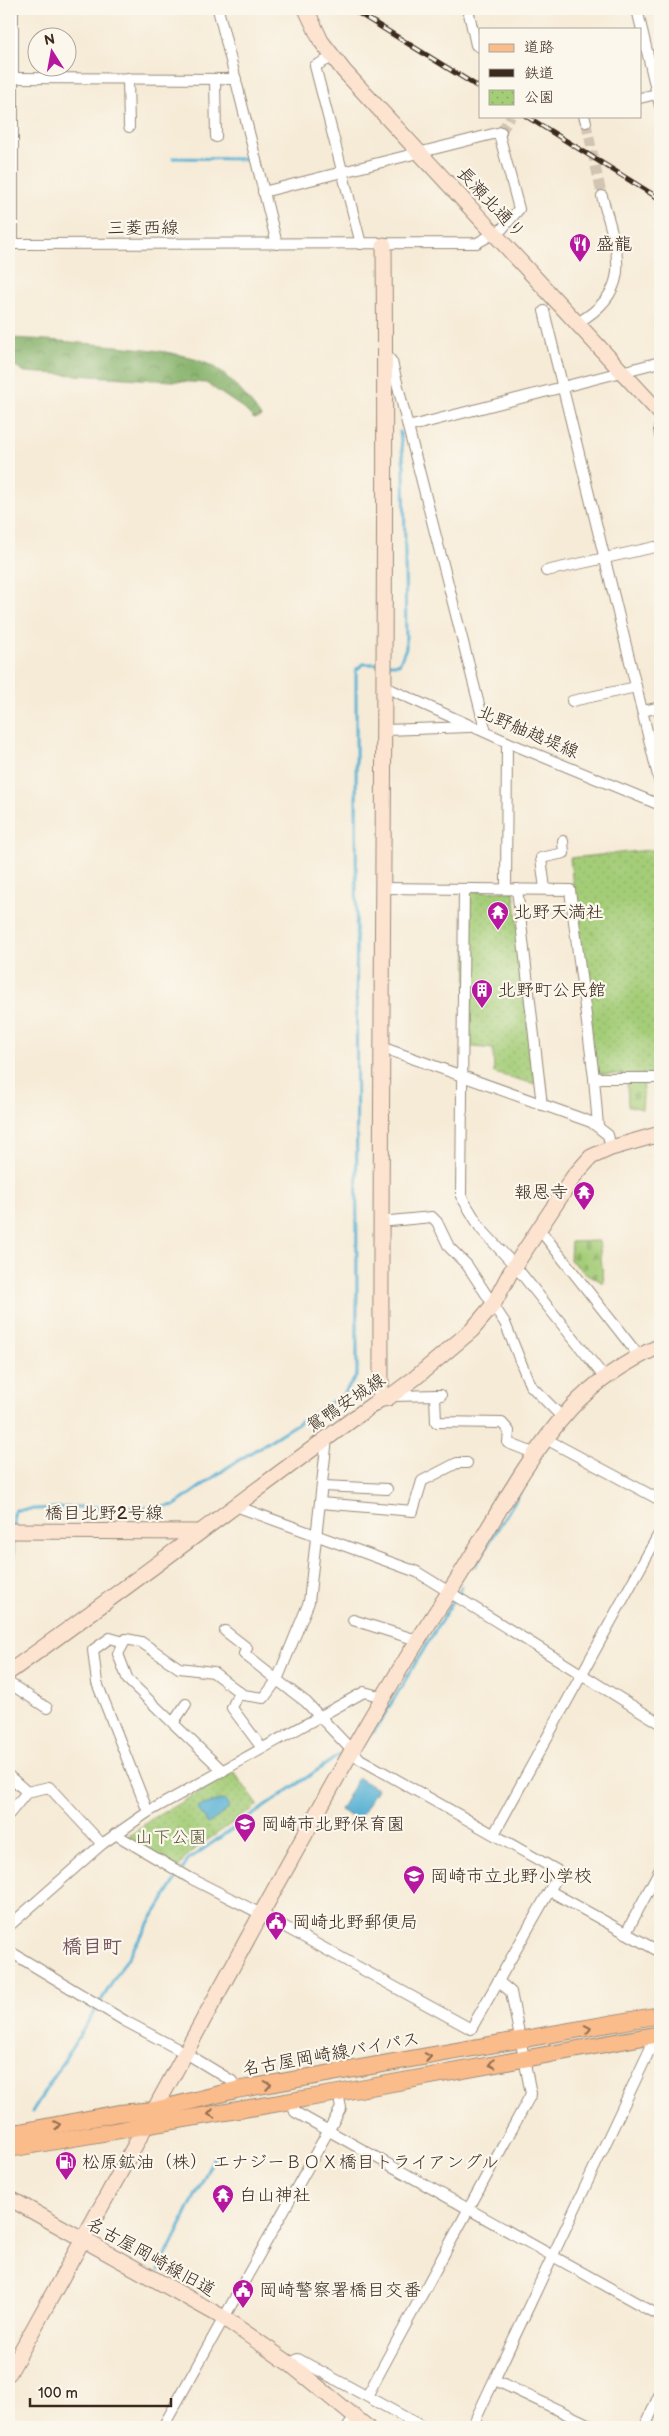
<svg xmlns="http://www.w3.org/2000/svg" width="669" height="2436" font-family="'Balsamiq Sans','Klee One',sans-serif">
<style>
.forest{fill:url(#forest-crowns);stroke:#5f6d43}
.cemetery{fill:url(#cemetery-stones);stroke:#707c4b}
.park{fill:url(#park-dots);stroke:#707c4b}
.water{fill:#56b1d4;stroke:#486e79}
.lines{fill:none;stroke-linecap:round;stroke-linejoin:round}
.stream{stroke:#56b1d4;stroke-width:3}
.street-tunnel{stroke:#d1c4b2;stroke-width:10;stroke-dasharray:10 5;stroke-linecap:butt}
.street-casing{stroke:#988a7a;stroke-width:12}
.secondary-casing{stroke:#988a7a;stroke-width:17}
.primary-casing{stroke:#988a7a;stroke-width:18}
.street{stroke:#fff;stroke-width:10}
.secondary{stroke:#fde4d1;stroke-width:15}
.primary{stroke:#fabc8b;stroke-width:16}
.rail-casing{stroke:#3b2a1e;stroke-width:5}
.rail{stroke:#fbf7ec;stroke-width:3;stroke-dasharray:9;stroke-linecap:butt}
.oneway{stroke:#916c4f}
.labels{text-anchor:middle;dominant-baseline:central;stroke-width:4.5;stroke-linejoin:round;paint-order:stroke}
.street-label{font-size:18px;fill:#3b2a1e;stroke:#fbf7ec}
.poi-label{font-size:18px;fill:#3b2a1e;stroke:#fbf7ec;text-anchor:start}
.park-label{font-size:18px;fill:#5a5b39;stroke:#fbf7ec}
.quarter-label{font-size:20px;font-weight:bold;fill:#75535f;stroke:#fbf7ec}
</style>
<defs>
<pattern id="forest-crowns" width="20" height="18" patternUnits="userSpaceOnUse" patternTransform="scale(1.25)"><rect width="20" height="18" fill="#83b068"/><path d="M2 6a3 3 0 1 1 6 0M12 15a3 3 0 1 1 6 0" fill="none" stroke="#6c8f55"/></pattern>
<pattern id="cemetery-stones" width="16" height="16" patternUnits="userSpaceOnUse" patternTransform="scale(1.25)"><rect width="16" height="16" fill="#a4cd78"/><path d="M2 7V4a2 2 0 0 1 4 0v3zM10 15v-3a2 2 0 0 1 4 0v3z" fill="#8eb067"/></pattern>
<pattern id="park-dots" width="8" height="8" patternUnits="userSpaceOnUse" patternTransform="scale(1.25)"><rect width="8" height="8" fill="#a4cd78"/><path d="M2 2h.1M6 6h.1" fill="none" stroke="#8eb067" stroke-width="1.8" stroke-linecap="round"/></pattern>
</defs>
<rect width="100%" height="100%" fill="#fbf7ec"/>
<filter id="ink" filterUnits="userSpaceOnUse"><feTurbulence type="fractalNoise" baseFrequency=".02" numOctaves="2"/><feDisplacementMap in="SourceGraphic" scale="10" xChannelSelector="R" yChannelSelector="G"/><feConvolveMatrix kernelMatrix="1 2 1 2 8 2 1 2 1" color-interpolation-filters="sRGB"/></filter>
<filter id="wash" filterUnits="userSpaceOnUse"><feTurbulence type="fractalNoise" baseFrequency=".0096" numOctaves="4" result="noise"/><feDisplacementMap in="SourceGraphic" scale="20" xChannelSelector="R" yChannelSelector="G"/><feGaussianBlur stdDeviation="1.12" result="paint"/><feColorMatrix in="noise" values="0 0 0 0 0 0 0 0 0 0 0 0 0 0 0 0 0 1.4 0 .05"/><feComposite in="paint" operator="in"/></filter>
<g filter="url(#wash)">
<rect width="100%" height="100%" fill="#f6ebd7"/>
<path class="forest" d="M9 338C45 339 80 343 116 346 147 349 182 352 210 365 228 374 251 401 261 417L254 419 243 408 206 383 25 372 9 362Z"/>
<g class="cemetery">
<path d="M627 1081 644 1082 642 1109 628 1106Z"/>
<path d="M599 1241 604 1283 585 1273 570 1260 571 1242Z"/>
</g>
<g class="park">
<path d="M660 849V1075L593 1074 570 858Z"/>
<path d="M514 891 535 1084 494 1073 493 1049 466 1046 467 892Z"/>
<path d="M234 1772 258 1805 189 1853 178 1868 124 1840 150 1820Z"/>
</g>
<g class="water">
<path d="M358 1778 377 1789 358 1820 340 1810Z"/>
<path d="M220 1800 226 1801 229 1809 208 1824 197 1807Z"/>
</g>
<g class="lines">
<g class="stream">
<path d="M173 158 248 159"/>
<path d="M389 664H399L406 648 404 466 400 432"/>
<path d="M14 1526V1512L16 1510 77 1507H163L175 1505 228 1467 344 1394 357 1375 356 670 363 664H380"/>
<path d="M475 1566 533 1471"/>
<path d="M9 1587 13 1558V1535"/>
<path d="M367 1736 374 1732 462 1586"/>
<path d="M183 1869 189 1859 345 1751"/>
<path d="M32 2112 179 1875"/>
<path d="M159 2270 215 2155"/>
</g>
</g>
</g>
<g filter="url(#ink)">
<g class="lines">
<g class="street-tunnel">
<path d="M586 122 602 196"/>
<path d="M501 132 511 116"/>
</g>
<g class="street-casing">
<g id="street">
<path d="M13 9V244"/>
<path d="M218 9 277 244"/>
<path d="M468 9 476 45 480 47"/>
<path d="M637 9 660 106"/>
<path d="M333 57 315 66 361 244"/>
<path d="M9 78 236 79"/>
<path d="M128 78 129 127"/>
<path d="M215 79 216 137"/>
<path d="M640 98 660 93"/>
<path d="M584 116 586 122"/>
<path d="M263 192 501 132"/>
<path d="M9 244 477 243 502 229 519 209 499 134"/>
<path d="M544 311 660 784"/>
<path d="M577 323C637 289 616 250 602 196"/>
<path d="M385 353 392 362 408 427 660 362"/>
<path d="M660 424 659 429 660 436"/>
<path d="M408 427 486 732"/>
<path d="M546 571 655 547"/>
<path d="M385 687 507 742 660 805"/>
<path d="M572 701 636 687"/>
<path d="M643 711 660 707"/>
<path d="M386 730 469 727"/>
<path d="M382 888 570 890 594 1078 598 1126"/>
<path d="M464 889 461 1196 481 1229 516 1267 605 1378"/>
<path d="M506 889 507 742"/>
<path d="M517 889 542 1105"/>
<path d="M545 889 541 858 564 853 563 841"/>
<path d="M381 1047 591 1122 608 1135 611 1148"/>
<path d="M594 1078H660"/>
<path d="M380 1222 432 1217 437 1222 449 1247 467 1265 505 1323 530 1385 563 1418"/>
<path d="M540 1230 639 1356"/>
<path d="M435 1395 436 1422 502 1423 509 1431 508 1443 536 1454"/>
<path d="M391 1396 441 1395"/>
<path d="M546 1439 660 1500"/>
<path d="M323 1486 387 1489"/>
<path d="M321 1503 413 1511 422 1481 457 1463H467"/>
<path d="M233 1505 417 1572 660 1723"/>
<path d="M353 1620 417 1640"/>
<path d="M124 1642 110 1638 93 1650 97 1683 148 1812"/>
<path d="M9 1683 47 1708"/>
<path d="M239 1692 232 1708 262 1748"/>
<path d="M173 1723 186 1704"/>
<path d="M223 1771 128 1680 118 1654 126 1639 141 1642 179 1668 213 1672 243 1695 264 1698 277 1680 244 1654 247 1648 225 1631"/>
<path d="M9 1776 27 1792 9 1814"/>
<path d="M27 1792 49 1787 102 1844"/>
<path d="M115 1834 190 1878 267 1917 471 2029 560 1872 360 1759 306 1702 277 1680 309 1602 327 1438"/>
<path d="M494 1834 660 1532"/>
<path d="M550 1891 660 1952"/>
<path d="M9 1926 102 1844 148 1812 364 1692 375 1695 381 1700"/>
<path d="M626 1933 660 1869"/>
<path d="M9 1951 125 2021 189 2055 232 2081 236 2090"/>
<path d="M291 2101 295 2112 660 2316"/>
<path d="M290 2364 298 2359 423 2427"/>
<path d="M495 2380 594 2427"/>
<path d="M367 2396 531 2094 511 1992 498 1981"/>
<path d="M163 2427 341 2108 338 2093"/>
<path d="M348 2427 350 2424"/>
<path d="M472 2427 651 2047 648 2036"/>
<path d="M645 2427 660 2393"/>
</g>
</g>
<g class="secondary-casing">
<g id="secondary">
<path d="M306 9 321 41 344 71 660 413"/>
<path d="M379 1400 381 1393C380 1010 387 627 384 245"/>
<path d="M9 1531 199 1532"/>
<path d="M9 1672C134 1583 255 1490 379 1400L388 1398 415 1378 472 1330 493 1305 510 1273 574 1176 591 1157 611 1148 660 1134"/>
<path d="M9 2198 224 2318 290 2364 367 2427"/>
<path d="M9 2373C94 2221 178 2067 261 1914 321 1806 379 1697 448 1594 488 1533 521 1464 570 1409 595 1382 627 1361 660 1346"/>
</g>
</g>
<g class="primary-casing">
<g id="primary">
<path d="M9 2134 119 2113 155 2110 236 2090 660 2015"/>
<path d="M9 2149 338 2093 660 2034"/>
</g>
</g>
<use href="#street" class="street"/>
<use href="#secondary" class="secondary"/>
<use href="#primary" class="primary"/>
<g class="rail-casing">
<g id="rail">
<path d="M352 9 480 88"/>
<path d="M526 116 660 199"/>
</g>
</g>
<use href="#rail" class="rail"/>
</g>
<defs><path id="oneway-chevron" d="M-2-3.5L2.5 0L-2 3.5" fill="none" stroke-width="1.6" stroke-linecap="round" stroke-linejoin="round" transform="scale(1.25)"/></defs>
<g class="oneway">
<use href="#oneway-chevron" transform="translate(588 2029) rotate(-11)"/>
<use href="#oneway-chevron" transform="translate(428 2057) rotate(-10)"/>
<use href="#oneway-chevron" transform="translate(492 2064) rotate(169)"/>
<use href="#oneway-chevron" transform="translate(268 2085) rotate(-10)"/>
<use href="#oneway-chevron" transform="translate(211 2114) rotate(171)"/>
<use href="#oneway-chevron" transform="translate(57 2125) rotate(-11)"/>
</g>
</g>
<defs>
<g id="restaurant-pin" transform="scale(1.125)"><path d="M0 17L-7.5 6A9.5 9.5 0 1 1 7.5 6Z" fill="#b5179e" stroke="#fbf7ec"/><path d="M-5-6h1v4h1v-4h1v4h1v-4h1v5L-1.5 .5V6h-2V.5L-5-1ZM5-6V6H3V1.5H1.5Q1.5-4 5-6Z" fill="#fff"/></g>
<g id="temple-pin" transform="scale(1.125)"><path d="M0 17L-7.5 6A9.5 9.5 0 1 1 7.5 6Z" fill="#b5179e" stroke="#fbf7ec"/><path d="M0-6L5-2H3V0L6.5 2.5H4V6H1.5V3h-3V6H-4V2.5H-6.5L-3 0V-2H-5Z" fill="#fff"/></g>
<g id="building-pin" transform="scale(1.125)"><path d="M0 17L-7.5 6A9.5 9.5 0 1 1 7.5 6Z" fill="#b5179e" stroke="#fbf7ec"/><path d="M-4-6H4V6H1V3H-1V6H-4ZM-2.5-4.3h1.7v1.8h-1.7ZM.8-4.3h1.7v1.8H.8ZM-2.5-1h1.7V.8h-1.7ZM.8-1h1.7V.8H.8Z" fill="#fff"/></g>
<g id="school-pin" transform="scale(1.125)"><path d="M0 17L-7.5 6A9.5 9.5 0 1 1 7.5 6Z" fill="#b5179e" stroke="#fbf7ec"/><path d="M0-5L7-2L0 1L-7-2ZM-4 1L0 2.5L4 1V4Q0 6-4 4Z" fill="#fff"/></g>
<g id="civic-pin" transform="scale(1.125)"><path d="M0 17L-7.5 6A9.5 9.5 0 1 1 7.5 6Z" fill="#b5179e" stroke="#fbf7ec"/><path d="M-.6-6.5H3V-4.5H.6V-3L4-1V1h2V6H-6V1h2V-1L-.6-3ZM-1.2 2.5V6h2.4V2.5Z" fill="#fff"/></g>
<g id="fuel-pin" transform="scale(1.125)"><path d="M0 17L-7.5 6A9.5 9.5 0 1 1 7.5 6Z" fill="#b5179e" stroke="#fbf7ec"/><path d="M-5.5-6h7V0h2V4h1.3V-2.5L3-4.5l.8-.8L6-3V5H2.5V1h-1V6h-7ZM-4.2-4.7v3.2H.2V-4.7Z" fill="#fff"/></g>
</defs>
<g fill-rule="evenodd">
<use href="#restaurant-pin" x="580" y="244"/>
<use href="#temple-pin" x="498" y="912"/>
<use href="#building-pin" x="482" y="990"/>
<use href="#temple-pin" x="584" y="1192"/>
<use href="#school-pin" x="245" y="1824"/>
<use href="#school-pin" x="414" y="1876"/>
<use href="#civic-pin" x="276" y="1922"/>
<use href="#fuel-pin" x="66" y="2162"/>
<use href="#temple-pin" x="223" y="2195"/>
<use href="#civic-pin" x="243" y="2290"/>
</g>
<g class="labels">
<g class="street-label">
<text transform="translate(491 203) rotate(47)">長瀬北通り</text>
<text x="143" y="228">三菱西線</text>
<text transform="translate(528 732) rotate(23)">北野舳越堤線</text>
<text transform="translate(346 1403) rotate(-34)">鴛鴨安城線</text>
<text x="104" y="1513">橋目北野2号線</text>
<text transform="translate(331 2054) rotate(-10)">名古屋岡崎線バイパス</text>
<text transform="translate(151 2257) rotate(29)">名古屋岡崎線旧道</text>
</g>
<g class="poi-label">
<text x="596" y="244">盛龍</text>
<text x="514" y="912">北野天満社</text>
<text x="498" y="990">北野町公民館</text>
<text x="568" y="1192" text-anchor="end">報恩寺</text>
<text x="261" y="1824">岡崎市北野保育園</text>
<text x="430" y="1876">岡崎市立北野小学校</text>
<text x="292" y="1922">岡崎北野郵便局</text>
<text x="82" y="2162">松原鉱油（株） エナジーＢＯＸ橋目トライアングル</text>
<text x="239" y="2195">白山神社</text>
<text x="259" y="2290">岡崎警察署橋目交番</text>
</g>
<g class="park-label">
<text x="171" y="1837">山下公園</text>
</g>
<g class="quarter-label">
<text x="92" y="1947">橋目町</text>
</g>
</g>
<rect width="669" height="2436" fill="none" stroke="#fbf7ec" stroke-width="30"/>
<rect x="479" y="28" width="162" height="90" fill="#fbf7ec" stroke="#aea59a"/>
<rect x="489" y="44" width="25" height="8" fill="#fabc8b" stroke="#aea59a"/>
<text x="524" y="52" font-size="15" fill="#3b2a1e">道路</text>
<rect x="489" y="69" width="25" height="8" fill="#3b2a1e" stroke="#aea59a"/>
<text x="524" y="78" font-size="15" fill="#3b2a1e">鉄道</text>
<rect x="489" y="90" width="25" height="15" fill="url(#park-dots)" stroke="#aea59a"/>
<text x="524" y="102" font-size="15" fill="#3b2a1e">公園</text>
<g transform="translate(52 52) rotate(349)"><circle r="24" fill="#fbf7ec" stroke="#aea59a"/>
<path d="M0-4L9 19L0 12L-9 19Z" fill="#b5179e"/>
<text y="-8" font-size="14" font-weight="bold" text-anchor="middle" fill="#3b2a1e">N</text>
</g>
<path d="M30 2398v8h141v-8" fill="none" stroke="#3b2a1e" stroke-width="2.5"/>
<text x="38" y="2398" font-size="15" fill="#3b2a1e" stroke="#fbf7ec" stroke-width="4" paint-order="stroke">100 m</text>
</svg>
